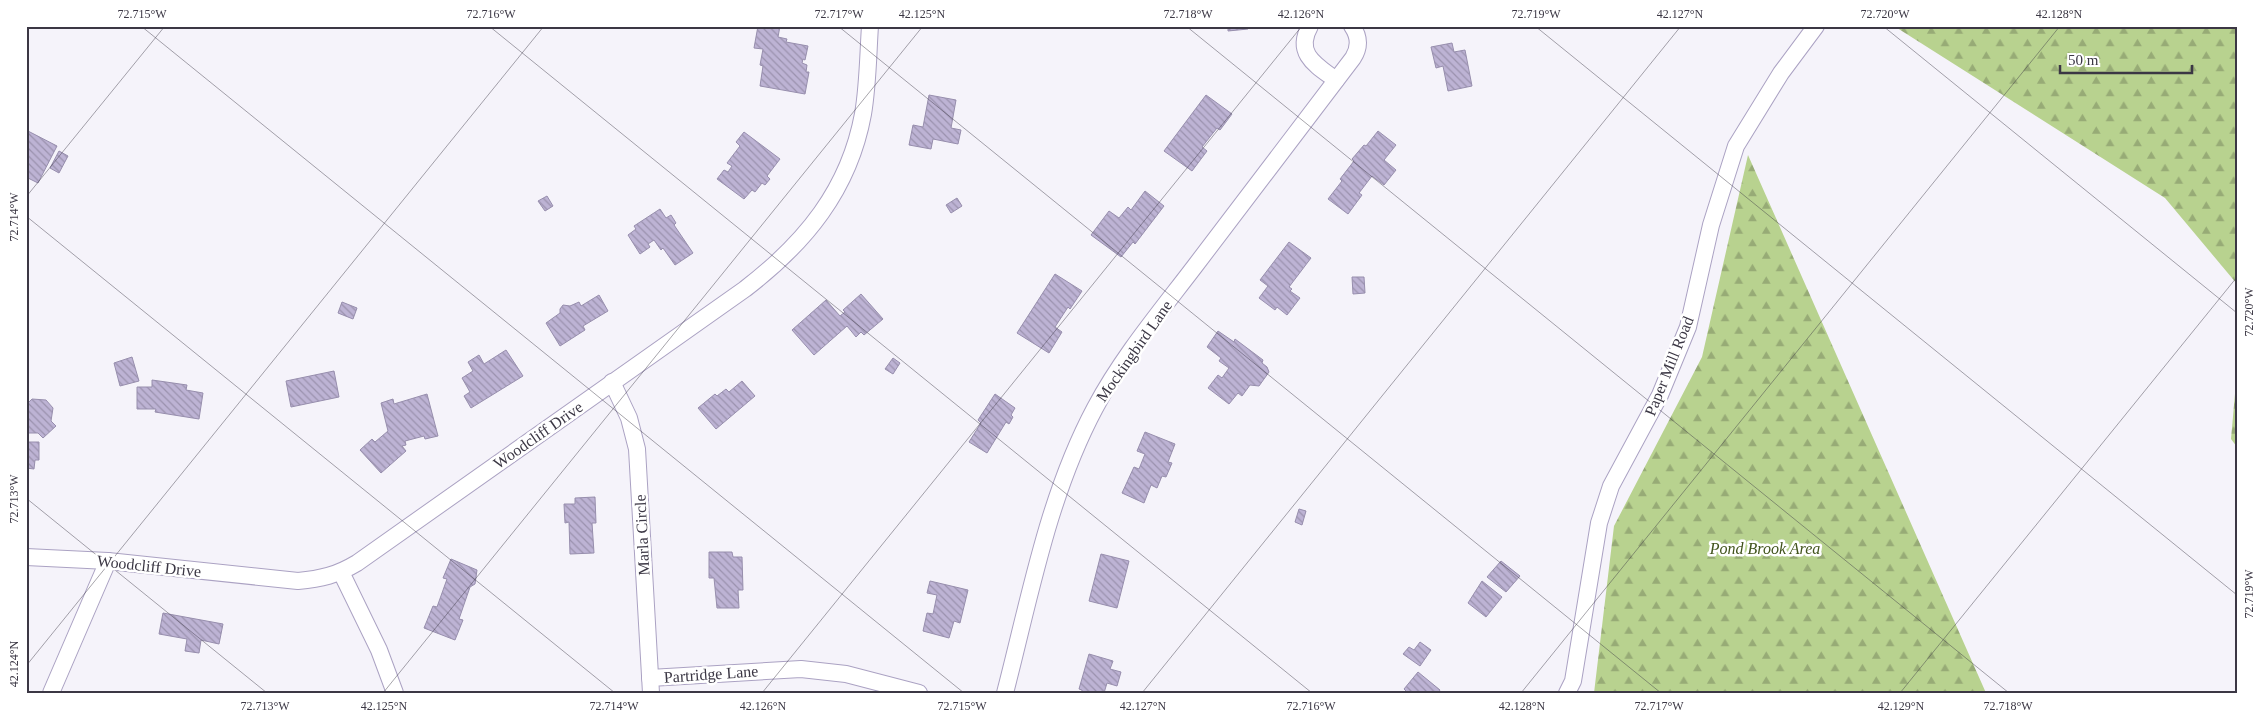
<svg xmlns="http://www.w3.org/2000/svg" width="2263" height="719" font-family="'Times New Roman',serif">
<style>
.forest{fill:url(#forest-firs)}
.building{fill:url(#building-back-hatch);stroke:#978ead}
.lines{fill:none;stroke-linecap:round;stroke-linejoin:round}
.minor-casing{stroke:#aba2c3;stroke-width:18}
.minor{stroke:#fff;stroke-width:16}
.ticks{fill:none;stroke:#3b3744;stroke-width:1;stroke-opacity:0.45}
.labels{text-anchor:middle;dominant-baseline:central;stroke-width:5;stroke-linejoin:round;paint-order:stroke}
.street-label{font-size:16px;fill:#3b3744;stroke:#fff}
.park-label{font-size:16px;font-style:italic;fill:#42541d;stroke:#fff}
.neatline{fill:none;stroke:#3b3744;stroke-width:2}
.ticks-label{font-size:12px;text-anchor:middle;fill:#3b3744}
</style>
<defs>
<pattern id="forest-firs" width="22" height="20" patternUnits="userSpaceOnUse" patternTransform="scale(1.25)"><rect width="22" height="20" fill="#b8d28f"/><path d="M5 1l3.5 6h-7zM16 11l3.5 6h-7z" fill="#97ab76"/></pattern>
<pattern id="building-back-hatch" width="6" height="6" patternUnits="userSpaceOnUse" patternTransform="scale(1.25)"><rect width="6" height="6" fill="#bdb3d4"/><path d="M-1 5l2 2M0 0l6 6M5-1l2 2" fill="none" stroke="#9b92ae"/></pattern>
</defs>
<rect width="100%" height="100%" fill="#f5f3fa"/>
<g class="forest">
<path d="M1894 26H2237V284L2165 198Z"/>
<path d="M1748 155 1986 693H1594L1614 526 1702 357Z"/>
<path d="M2237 371V447L2231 439Z"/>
</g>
<g class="building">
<path d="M758 26H780L778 37 787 39 786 42 808 46 805 60 803 59 802 63 807 65 806 72H809L805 94 760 86 763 66 760 65 763 49 754 48Z"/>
<path d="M1228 26H1247L1248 29 1228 31Z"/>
<path d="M1452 43 1454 52 1465 50 1472 86 1448 91 1443 66 1436 68 1431 47Z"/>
<path d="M929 95 956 100 951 128 961 130 958 144 933 139 931 149 909 145 913 125 923 127Z"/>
<path d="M1206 95 1232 114 1220 130 1217 128 1202 147 1207 151 1192 171 1164 151Z"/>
<path d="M26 130 57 146 38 183 26 177Z"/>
<path d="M1378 131 1396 145 1384 160 1396 170 1384 185 1372 176 1359 193 1362 195 1348 214 1328 199 1342 181 1340 179 1354 161 1352 159 1364 145 1366 146Z"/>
<path d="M744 132 780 159 767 176 770 179 765 185 762 183 755 192 752 190 744 199 717 179 724 170 728 172 732 166 727 163 740 146 736 142Z"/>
<path d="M59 151 68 156 59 173 50 168Z"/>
<path d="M1145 191 1164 206 1135 244 1133 242 1121 257 1091 235 1109 211 1119 218 1128 207 1131 210Z"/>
<path d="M547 196 553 206 545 211 538 201Z"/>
<path d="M957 198 962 206 951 213 946 205Z"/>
<path d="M660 209 666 218 671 215 676 223 674 225 693 253 675 265 663 248 661 250 654 240 648 244 650 247 640 254 628 235 636 229 634 226Z"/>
<path d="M1289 242 1311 258 1289 287 1292 289 1290 291 1300 298 1287 315 1277 307 1275 310 1259 298 1268 286 1260 280Z"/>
<path d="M1055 274 1082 291 1070 309 1068 307 1055 327 1062 332 1049 353 1017 333Z"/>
<path d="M1352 277H1364L1365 293 1353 294Z"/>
<path d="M861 294 883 319 864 335 861 332 856 337 847 326 814 355 792 330 826 300 840 316 845 312 843 310Z"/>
<path d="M599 295 608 311 583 326 585 330 560 346 546 323 560 313V309L563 305 570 306 579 302 581 306Z"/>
<path d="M342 302 357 308 353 319 338 313Z"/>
<path d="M1218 331 1234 342 1235 339 1263 360 1262 363 1267 367 1269 372 1259 386 1250 385 1242 396 1238 393 1229 404 1208 388 1218 375 1222 378 1229 368 1219 361 1221 358 1207 347Z"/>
<path d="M506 350 523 376 471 408 464 396 470 392 462 378 473 371 468 362 479 355 484 364Z"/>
<path d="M132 357 139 381 120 386 114 363Z"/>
<path d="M893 358 900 363 893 374 885 369Z"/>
<path d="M334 371 339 397 291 407 286 381Z"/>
<path d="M152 380 187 385 186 390 203 393 199 419 155 412 156 409H137V387H152Z"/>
<path d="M742 381 755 396 716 429 698 408 715 394 717 396 726 389 729 392Z"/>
<path d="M427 394 438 436 425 439 424 436 405 441 406 445 402 446 406 451 381 473 360 450 372 439 375 442 388 431 381 403 393 399 394 404Z"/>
<path d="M995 394 1015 408 1011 415 1013 417 1009 424 1006 422 987 453 969 442 981 423 978 420Z"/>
<path d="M32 399 46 400 53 408 51 421 56 426 43 438 38 433H26V405Z"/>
<path d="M1145 432 1175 444 1168 462 1172 463 1166 477 1162 476 1157 488 1151 485 1144 503 1122 493 1134 467 1139 469 1145 454 1137 451Z"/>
<path d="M26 442H39V460H35L34 469 26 468Z"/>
<path d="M595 497 596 523H592L594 553 570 554 569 522 565 523 564 504H575V498Z"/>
<path d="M1299 509 1306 511 1302 525 1295 522Z"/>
<path d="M709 552H732L733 557H742L743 590H738L739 608H717L714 578H709Z"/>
<path d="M1101 554 1129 561 1117 608 1089 601Z"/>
<path d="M451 559 477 570 475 584 470 587 459 619 463 620 455 640 424 628 433 606 437 607 447 579 443 578Z"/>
<path d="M1501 561 1520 576 1506 592 1487 577Z"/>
<path d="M930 581 968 590 960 623 954 621 949 638 923 631 927 613 933 614 937 595 927 593Z"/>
<path d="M1482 581 1502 597 1486 617 1468 603Z"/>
<path d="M163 613 223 624 219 644 201 640 199 653 185 651 187 639 159 634Z"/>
<path d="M1420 642 1431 650 1420 666 1403 654 1409 647 1414 650Z"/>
<path d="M1089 654 1113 661 1110 669 1121 672 1117 686 1107 683 1104 693H1082V690L1079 689Z"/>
<path d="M1418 672 1440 690 1438 693H1408L1404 689Z"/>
</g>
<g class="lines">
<g class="minor-casing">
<g id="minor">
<path d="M1310 26C1294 54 1317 66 1336 80"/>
<path d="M612 382 629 418 637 449 651 693"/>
<path d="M26 557 108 561 298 581C321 579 337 575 357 563L745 289C805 243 849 190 863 114 868 85 868 55 870 26"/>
<path d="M341 572 379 650 395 693"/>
<path d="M650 678 801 669 846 674 919 693"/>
<path d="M51 693 108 561"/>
<path d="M1005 693C1030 597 1048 496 1095 408 1122 357 1160 312 1195 266 1248 196 1301 127 1353 58 1360 47 1359 36 1352 26"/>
<path d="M1567 693 1573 681 1599 523 1611 486 1660 395 1688 327 1711 225 1736 146 1781 73 1816 26"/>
</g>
</g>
<use href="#minor" class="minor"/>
</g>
<path class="ticks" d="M141 26 964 693M489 26 1312 693M838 26 1661 693M1186 26 2009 693M1535 26 2237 595M1883 26 2237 313M2232 26 2237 30M26 197 165 26M26 216 615 693M26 498 267 693M26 666 544 26M383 693 923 26M762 693 1302 26M1142 693 1681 26M1521 693 2060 26M1900 693 2237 277"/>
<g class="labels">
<g class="street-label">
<text transform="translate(1134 351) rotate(-55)">Mockingbird Lane</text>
<text transform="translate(1669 366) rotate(-68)">Paper Mill Road</text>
<text transform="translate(538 435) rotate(-35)">Woodcliff Drive</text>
<text transform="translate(642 535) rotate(-93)">Marla Circle</text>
<text transform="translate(149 566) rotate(6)">Woodcliff Drive</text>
<text transform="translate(711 674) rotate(-4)">Partridge Lane</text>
</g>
<g class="park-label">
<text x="1765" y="548">Pond Brook Area</text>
</g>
</g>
<rect width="2263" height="719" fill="none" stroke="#ffffff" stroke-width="55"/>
<path d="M2060 65v8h132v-8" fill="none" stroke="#3b3744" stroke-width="2.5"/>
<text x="2068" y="65" font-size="15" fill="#3b3744" stroke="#ffffff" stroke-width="4" paint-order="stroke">50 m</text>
<rect x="28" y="28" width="2208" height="664" class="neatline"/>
<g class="ticks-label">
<text x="142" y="18">72.715°W</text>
<text x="491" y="18">72.716°W</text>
<text x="839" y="18">72.717°W</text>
<text x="922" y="18">42.125°N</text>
<text x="1188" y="18">72.718°W</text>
<text x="1301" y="18">42.126°N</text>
<text x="1536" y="18">72.719°W</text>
<text x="1680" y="18">42.127°N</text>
<text x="1885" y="18">72.720°W</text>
<text x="2059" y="18">42.128°N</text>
<text transform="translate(14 217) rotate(-90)" y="4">72.714°W</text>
<text transform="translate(2249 312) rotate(-90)" y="4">72.720°W</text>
<text transform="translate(14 499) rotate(-90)" y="4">72.713°W</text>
<text transform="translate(2249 594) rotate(-90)" y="4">72.719°W</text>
<text transform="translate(14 664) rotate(-90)" y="4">42.124°N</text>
<text x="265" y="710">72.713°W</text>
<text x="384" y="710">42.125°N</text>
<text x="614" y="710">72.714°W</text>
<text x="763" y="710">42.126°N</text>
<text x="962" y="710">72.715°W</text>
<text x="1143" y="710">42.127°N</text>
<text x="1311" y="710">72.716°W</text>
<text x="1522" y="710">42.128°N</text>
<text x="1659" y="710">72.717°W</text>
<text x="1901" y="710">42.129°N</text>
<text x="2008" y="710">72.718°W</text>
</g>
</svg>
